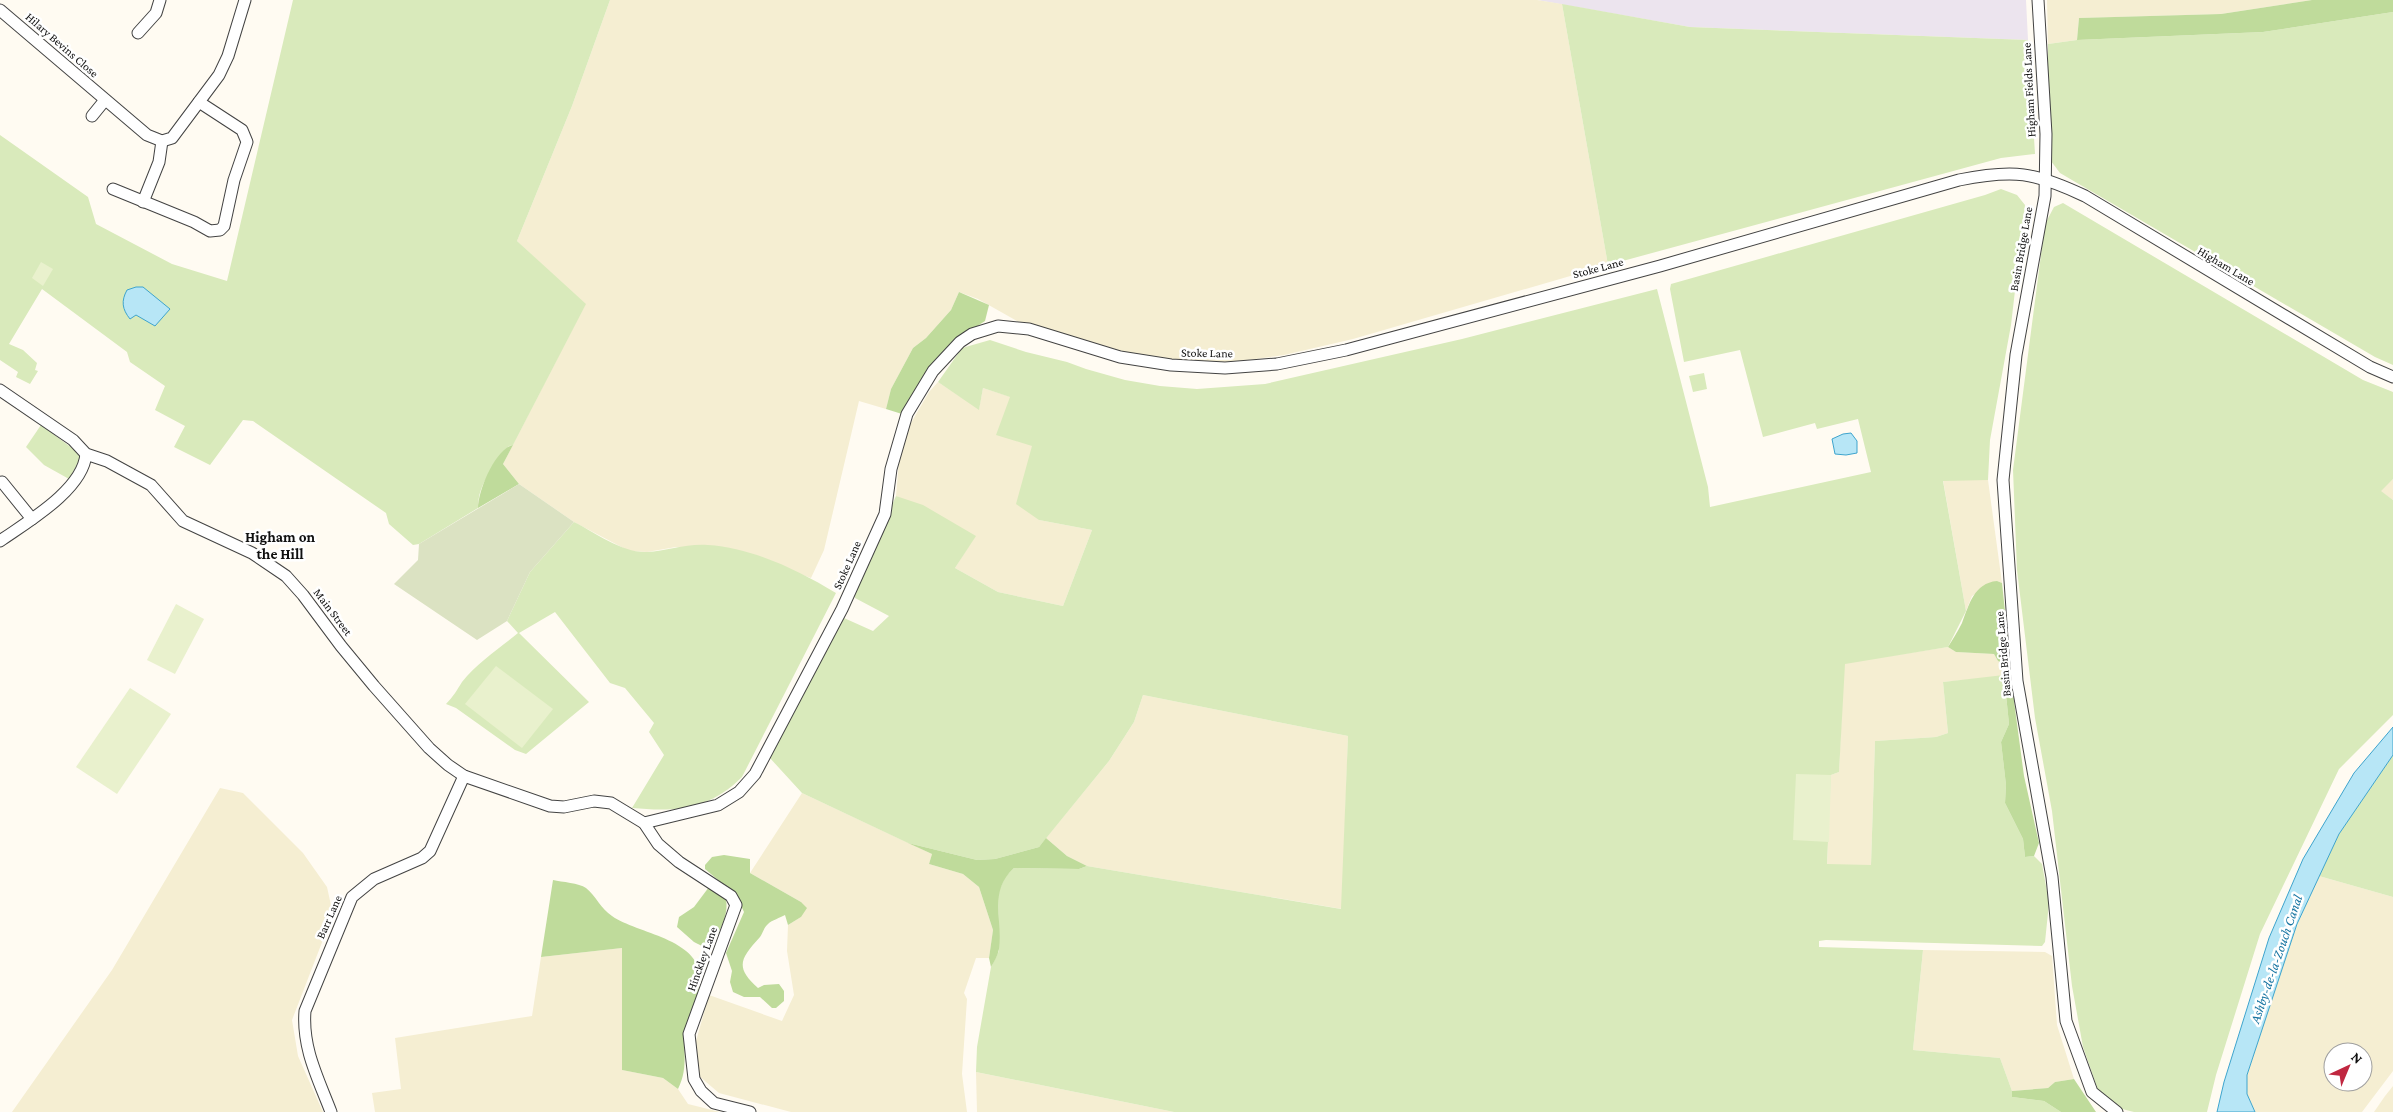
<svg xmlns="http://www.w3.org/2000/svg" width="2393" height="1112" font-family="'Crimson Pro',serif">
<style>
.industrial{fill:#ece4ee}
.farmland{fill:#f5eed2;fill-rule:evenodd}
.green{fill:#d9eabb}
.forest{fill:#bfdb9b}
.cemetery{fill:#dbe2c2}
.pitch{fill:#e9f1cd}
.water{fill:#b7e6f6;stroke:#3ea4cd}
.lines{fill:none;stroke-linecap:round;stroke-linejoin:round}
.minor-casing{stroke:#434343;stroke-width:13}
.minor{stroke:#fff;stroke-width:11}
.labels{text-anchor:middle;dominant-baseline:central;stroke-width:5;stroke-linejoin:round;paint-order:stroke}
.street-label{font-size:12px;fill:#101010;stroke:#fff}
.water-label{font-size:14px;font-style:italic;fill:#1875a2;stroke:#fff}
.quarter-label{font-size:15px;font-weight:bold;fill:#101010;stroke:#fff}
</style>
<rect width="100%" height="100%" fill="#fffbf2"/>
<path class="industrial" d="M1537 0H2026L2028 40 1690 27Z"/>
<g class="farmland">
<path d="M610 0H1537L1562 4 1608 265 1353 339 1284 355 1233 362H1185L1129 353 1017 321 978 299 959 292 951 310 926 338 913 348 891 389 886 409 859 401 824 550 811 578 797 573 676 547 647 552 629 551 574 522 519 484 503 464 585 305 517 241 572 106Z"/>
<path d="M2047 0H2312L2221 14 2079 18 2077 40 2048 44Z"/>
<path d="M938 382 979 409 983 388 1011 397 1032 446 1039 520 1092 530 1063 606 998 592 955 568 975 536 896 496 899 461 908 428 929 392Z"/>
<path d="M2393 479V500L2380 491Z"/>
<path d="M1943 480H1988L2002 583 1997 581 1972 596 1966 611Z"/>
<path d="M1948 647 1956 652 1994 654 1998 661 2007 666 2008 676 1943 682 1948 733 1936 737 1875 741 1871 865H1827L1831 775 1839 772 1844 663Z"/>
<path d="M1143 695 1348 736 1342 909 1087 866 1067 856 1046 838 1109 761 1134 722Z"/>
<path d="M220 788 243 793 303 853 327 887 332 910 326 932 292 1020 298 1056 323 1112H12L112 970Z"/>
<path d="M802 793 932 854 929 864 963 874 979 887 993 930 989 958H976L964 993 967 999 962 1074 967 1112H791L719 1093 699 1076 696 1041 709 995 782 1021 794 995 787 951 788 925 801 917V902L750 873Z"/>
<path d="M2319 876 2393 897V1071L2362 1112H2255L2247 1094V1075L2292 936ZM2333 1052H2363V1082H2333Z"/>
<path d="M622 948V1070L663 1078 678 1089 688 1104 720 1112H375L372 1093 401 1089 395 1038 532 1016 541 957Z"/>
<path d="M1923 950 2045 952 2052 956 2057 1025 2074 1079 2055 1082 2048 1088 2012 1091 2000 1058 1913 1050Z"/>
<path d="M976 1072 1174 1112H977Z"/>
<path d="M2393 1086V1112H2374L2385 1096Z"/>
</g>
<g class="green">
<path d="M293 0H610L572 106 517 241 586 304 513 445 509 446C495 466 478 482 478 508L419 544 413 545 389 524 386 513 253 421 243 420 210 465 174 447 185 426 155 410 165 386 130 362 127 352 42 289 9 344 23 350 37 363 35 370 38 371 30 384 16 377 18 372 0 360V135L88 197 96 224 172 264 227 281Z"/>
<path d="M1562 4 1690 27 2028 40 2035 154 2001 158 1608 265Z"/>
<path d="M2393 12V365L2375 357 2060 173 2051 161 2048 144V44L2077 40 2263 32Z"/>
<path d="M2001 189 2017 195 2025 205 2011 325 1990 440 1988 480 1943 481 1966 611 1948 647 1845 664 1839 772 1831 775 1827 864 1871 865 1875 741 1936 737 1948 733 1943 682 2004 675 2009 724 2001 742 2006 785 2005 803 2023 839 2025 857 2034 856 2042 864 2049 903 2045 942 2042 946 1826 940 1819 941V947L1923 950 1913 1050 2000 1058 2012 1091V1097L2044 1101 2061 1112H1174L976 1072 977 1047 991 967 999 951 998 893 1005 877 1014 868 1079 869 1087 866 1341 909 1348 736 1143 695 1134 722 1109 761 1039 847 995 859 977 860 908 843 802 793 769 757 844 618 873 631 889 616 855 598 854 591 896 496 923 505 976 536 955 568 998 592 1063 606 1092 530 1039 520 1016 504 1032 446 996 435 1010 397 983 388 979 410 938 382 962 348 990 340 1026 352 1067 362 1086 369 1125 380 1160 386 1197 389 1265 384 1462 339 1657 289 1708 487 1710 507 1871 472 1858 419 1817 429 1815 423 1763 437 1740 350 1684 362 1670 289 1671 284 1985 195Z"/>
<path d="M2063 203 2363 380 2393 392V479L2381 491 2393 500V715L2339 769 2260 934 2216 1075 2207 1112H2134L2122 1109 2110 1102 2098 1090 2083 1047 2072 986 2052 811 2035 718 2017 570 2013 470 2045 224 2054 207Z"/>
<path d="M1704 373 1707 389 1693 392 1689 376Z"/>
<path d="M41 425 80 454V459L69 479 44 465 26 447Z"/>
<path d="M574 522C596 533 622 553 647 552 667 551 688 543 708 545 753 548 798 570 836 593L742 777C709 810 676 812 632 808L664 755 649 732 654 723 625 688 610 683 555 612 519 633 589 702 526 754 515 750 456 708 446 704C453 697 457 690 462 682 477 663 500 648 518 633L507 621 530 572Z"/>
<path d="M2393 755V897L2319 876 2339 834Z"/>
</g>
<g class="forest">
<path d="M2312 0H2393V12L2263 32 2077 40 2079 18 2221 14Z"/>
<path d="M959 292 989 305 985 321 953 342 926 372 902 414 886 409 891 389 913 348 926 338 951 310Z"/>
<path d="M513 445 503 464 519 484 478 508C478 491 495 449 513 445Z"/>
<path d="M1997 581 2002 583 2010 659 2007 666 1998 661 1994 654 1956 652 1948 647C1953 639 1958 631 1962 623 1969 605 1974 583 1997 581Z"/>
<path d="M2004 675 2011 679 2024 776 2039 843 2034 856 2025 857 2023 839 2005 803 2006 785 2001 742 2009 724Z"/>
<path d="M1046 838 1067 856 1087 866 1079 869 1014 868C988 892 1003 918 999 949 998 955 994 962 991 967L989 958 993 930 979 887 963 874 929 864 932 854 908 843 977 860 995 859 1039 847Z"/>
<path d="M724 855 750 859V873L801 902 807 908 801 917 788 925 785 915C780 918 772 920 768 924 764 927 763 933 760 937 741 958 734 967 758 988L764 985 779 984 784 991V1001L776 1008H772L760 997H744L733 992 730 982 732 971 726 953 744 912 736 895 705 869V865L712 857Z"/>
<path d="M553 880C562 882 579 883 586 888 596 896 601 909 612 916 639 935 708 939 699 986 697 1000 688 1014 686 1029 682 1051 689 1067 678 1089L663 1078 622 1070V948L541 957Z"/>
<path d="M709 887 725 896C731 914 718 935 708 949L694 942 677 927 679 917 694 907Z"/>
<path d="M2074 1079 2096 1112H2061L2044 1101 2012 1097V1091L2048 1088 2055 1082Z"/>
</g>
<path class="cemetery" d="M519 484 574 522 530 572 507 621 477 640 394 584 418 560 419 544Z"/>
<g class="pitch">
<path d="M41 262 53 269 43 286 32 278Z"/>
<path d="M176 604 204 619 175 674 147 660Z"/>
<path d="M496 666 553 709 522 748 465 704Z"/>
<path d="M130 688 171 714 117 794 76 767Z"/>
<path d="M1796 774 1831 775 1829 842 1793 840Z"/>
</g>
<g class="water">
<path d="M136 287H143L170 309 155 326 136 315 130 319C122 309 121 301 127 290Z"/>
<path d="M1851 433 1857 441V453L1846 455 1835 454 1832 439 1843 434Z"/>
<path d="M2393 727V755L2339 834 2297 924 2247 1075V1094L2255 1112H2217L2224 1082 2269 938 2303 859 2354 773Z"/>
</g>
<g class="lines">
<g class="minor-casing">
<g id="minor">
<path d="M2038 0 2046 134 2045 196 2016 355 2003 480 2017 681 2052 877 2066 1021 2092 1092 2117 1112"/>
<path d="M0 10 147 135 162 141 172 138 219 75 228 56 245 0"/>
<path d="M138 33 156 13 160 0"/>
<path d="M92 116 105 100"/>
<path d="M113 189 194 222 210 231 220 230 224 226 234 180 247 142 242 130 199 102"/>
<path d="M143 202 159 162 162 141"/>
<path d="M0 390 73 440 86 454 107 461 151 485 183 521 252 553 286 576 303 595 341 646 374 686 429 748 448 765 464 776 550 806 564 807 594 801 611 803 644 823 658 844 679 862 731 896 736 905 689 1034 694 1079 701 1091 714 1103 750 1112"/>
<path d="M2 482 32 519"/>
<path d="M0 541C27 522 83 490 86 454"/>
<path d="M644 823 718 805 739 792 755 774 842 609 885 514 891 469 907 414 933 371 960 342 972 334 998 326 1029 329 1120 357 1171 365 1225 368 1277 364 1346 350 1660 266 1959 180C2014 169 2034 172 2085 196L2370 367 2393 377"/>
<path d="M331 1112C318 1078 302 1048 305 1011L352 897 374 879 422 858 430 851 464 776"/>
</g>
</g>
<use href="#minor" class="minor"/>
</g>
<g class="labels">
<g class="street-label">
<text transform="translate(62 45) rotate(41)">Hilary Bevins Close</text>
<text transform="translate(2029 90) rotate(-93)">Higham Fields Lane</text>
<text transform="translate(2021 249) rotate(-80)">Basin Bridge Lane</text>
<text transform="translate(2226 266) rotate(31)">Higham Lane</text>
<text transform="translate(1598 268) rotate(-15)">Stoke Lane</text>
<text transform="translate(1207 353) rotate(1)">Stoke Lane</text>
<text transform="translate(847 565) rotate(-66)">Stoke Lane</text>
<text transform="translate(333 612) rotate(53)">Main Street</text>
<text transform="translate(2003 654) rotate(-95)">Basin Bridge Lane</text>
<text transform="translate(329 917) rotate(-66)">Barr Lane</text>
<text transform="translate(702 959) rotate(-70)">Hinckley Lane</text>
</g>
<g class="water-label">
<text transform="translate(2276 959) rotate(-71)">Ashby-de-la-Zouch Canal</text>
</g>
<g class="quarter-label">
<text x="280" y="537">Higham on<tspan x="280" dy="17">the Hill</tspan></text>
</g>
</g>
<g transform="translate(2348 1067) rotate(44)"><circle r="24" fill="#ffffff" stroke="#9f9f9f"/>
<path d="M0-4L9 19L0 12L-9 19Z" fill="#c02740"/>
<text y="-8" font-size="14" font-weight="bold" text-anchor="middle" fill="#101010">N</text>
</g>
</svg>
